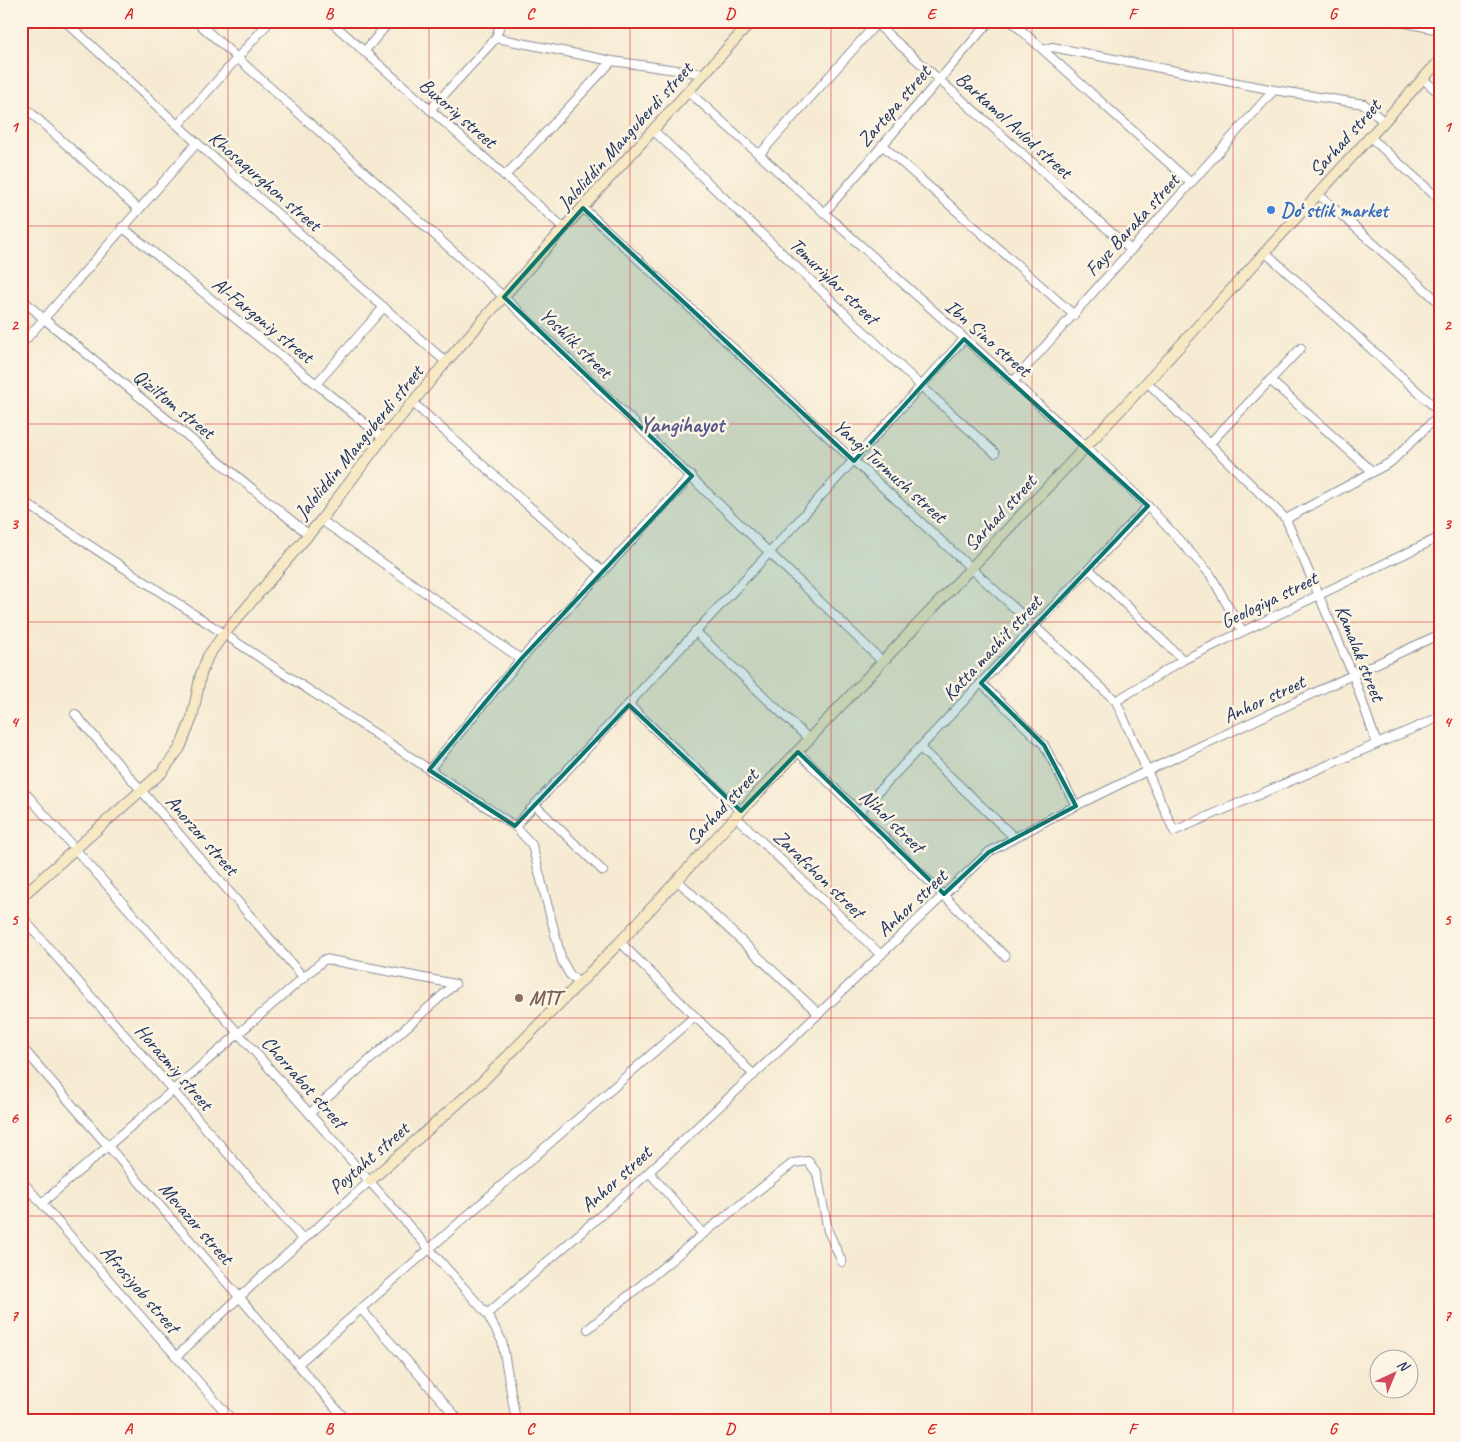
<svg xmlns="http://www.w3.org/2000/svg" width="1461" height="1442" font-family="Caveat,sans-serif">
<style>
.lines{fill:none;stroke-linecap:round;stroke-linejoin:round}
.street-casing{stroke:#888c98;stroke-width:10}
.secondary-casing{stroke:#888c98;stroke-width:12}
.street{stroke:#fff;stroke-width:8}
.secondary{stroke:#f6e9c3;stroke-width:10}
.marked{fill:#0f766e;fill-opacity:0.2;stroke:#0f766e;stroke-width:4;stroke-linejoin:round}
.grid{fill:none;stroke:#d62828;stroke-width:1;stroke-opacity:0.55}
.shop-dot{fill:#3f7fe0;stroke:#fcf5e5;stroke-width:2}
.education-dot{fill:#8d6e63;stroke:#fcf5e5;stroke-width:2}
.labels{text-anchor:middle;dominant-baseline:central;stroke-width:5;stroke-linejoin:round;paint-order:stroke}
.street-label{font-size:20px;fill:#1b2f5e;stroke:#fcf5e5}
.shop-label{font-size:20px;font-weight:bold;fill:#366cbe;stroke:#fcf5e5;text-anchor:start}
.education-label{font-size:20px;font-weight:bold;fill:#785e54;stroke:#fcf5e5;text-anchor:start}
.quarter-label{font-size:22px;font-weight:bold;fill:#57598b;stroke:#fcf5e5}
.neatline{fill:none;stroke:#d62828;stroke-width:2}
.grid-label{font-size:16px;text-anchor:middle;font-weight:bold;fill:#d62828}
</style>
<rect width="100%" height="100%" fill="#fcf5e5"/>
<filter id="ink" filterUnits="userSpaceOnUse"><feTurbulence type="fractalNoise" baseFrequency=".02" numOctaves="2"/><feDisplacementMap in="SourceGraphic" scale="10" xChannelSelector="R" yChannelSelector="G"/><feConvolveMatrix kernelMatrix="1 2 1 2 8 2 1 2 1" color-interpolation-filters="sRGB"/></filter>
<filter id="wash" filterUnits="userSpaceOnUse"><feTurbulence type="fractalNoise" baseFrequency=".0096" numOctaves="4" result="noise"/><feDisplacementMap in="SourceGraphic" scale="20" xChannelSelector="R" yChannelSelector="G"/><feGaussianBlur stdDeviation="1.12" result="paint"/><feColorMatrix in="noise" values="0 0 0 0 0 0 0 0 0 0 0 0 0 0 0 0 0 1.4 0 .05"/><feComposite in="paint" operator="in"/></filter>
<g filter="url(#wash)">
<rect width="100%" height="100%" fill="#f6ead2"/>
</g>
<g filter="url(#ink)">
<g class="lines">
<g class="street-casing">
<g id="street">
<path d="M65 21 197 143 446 362"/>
<path d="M196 21 504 297 883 662"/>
<path d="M330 21 564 228"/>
<path d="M873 21 1131 250"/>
<path d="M1011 21 1191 183"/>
<path d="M1396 21 1440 30"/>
<path d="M496 38 501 21"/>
<path d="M1044 50 1052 47 1274 90 1364 104 1384 122"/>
<path d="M364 52 390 21"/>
<path d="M1423 79 1440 94"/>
<path d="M688 91 1086 447 1148 506 1210 574 1242 631"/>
<path d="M21 104 138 209"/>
<path d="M430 110 496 38 612 61 705 74"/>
<path d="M178 125 270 21"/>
<path d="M653 130 921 386 995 453"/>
<path d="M1370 137 1440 200"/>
<path d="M882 145 1074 315"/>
<path d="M759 155 876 24"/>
<path d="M505 176 612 61"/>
<path d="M1318 194 1440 303"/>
<path d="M583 208 854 461 1116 701 1174 831 1440 717"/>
<path d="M824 213 990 21"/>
<path d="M122 227 383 438"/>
<path d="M1265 252 1440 412"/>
<path d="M21 298 44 319 308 534"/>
<path d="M21 345 197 143"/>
<path d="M1270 380 1373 472"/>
<path d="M1013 382 1274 90"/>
<path d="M1147 382 1286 519 1353 675 1377 744"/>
<path d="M316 384 384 307"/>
<path d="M413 403 603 572"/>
<path d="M1209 444 1301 348"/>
<path d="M21 500 515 826 532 845 562 961 570 975 580 984"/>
<path d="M1286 519 1391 462 1440 414"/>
<path d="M321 520 521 659"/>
<path d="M1089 569 1183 660"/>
<path d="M695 631 810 740"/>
<path d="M981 683 1044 745 1076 806"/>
<path d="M1116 701 1183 660 1440 537"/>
<path d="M629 705 741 811"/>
<path d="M75 714 304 978"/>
<path d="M920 748 1015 838"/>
<path d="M798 752 1005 956"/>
<path d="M429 770 521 659 692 476"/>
<path d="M21 788 487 1314 502 1341 516 1421"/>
<path d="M535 805 603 871"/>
<path d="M859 812 1148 506"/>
<path d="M736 817 881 955"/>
<path d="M515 826 769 553 964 339"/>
<path d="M677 880 819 1014"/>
<path d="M21 916 303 1240"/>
<path d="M620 942 754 1075"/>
<path d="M21 1046 347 1421"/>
<path d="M310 1113 455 984"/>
<path d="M649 1172 703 1234"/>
<path d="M21 1180 233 1421"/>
<path d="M42 1203 325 959 455 984"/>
<path d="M361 1309 460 1421"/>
<path d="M487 1314 623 1196 792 1039 989 852 1051 818 1147 771 1440 634"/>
<path d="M588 1329 703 1234 793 1163 808 1161 817 1173 828 1231 842 1262"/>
<path d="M177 1356 261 1277 370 1181"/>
<path d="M298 1364 695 1016"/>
</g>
</g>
<g class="secondary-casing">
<g id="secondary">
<path d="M21 897 162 772 180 748 192 718 201 674 208 656 224 634 321 520 383 438 446 362 564 228 752 21"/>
<path d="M370 1181 482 1082 620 942 741 811 1147 382 1440 60"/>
</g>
</g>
<use href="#street" class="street"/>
<use href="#secondary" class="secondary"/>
</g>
</g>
<path class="marked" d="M583 208 854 461 964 339 1148 506 981 683 1044 745 1076 806 989 852 944 894 798 752 741 811 629 705 515 826 429 770 521 659 692 476 504 297Z"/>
<path class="grid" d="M228 21V1421M429 21V1421M630 21V1421M831 21V1421M1032 21V1421M1233 21V1421M21 226H1440M21 424H1440M21 622H1440M21 820H1440M21 1018H1440M21 1216H1440"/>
<circle class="shop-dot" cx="1271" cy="210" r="5"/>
<circle class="education-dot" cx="519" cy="998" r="5"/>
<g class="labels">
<g class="street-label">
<text transform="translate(894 106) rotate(-49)">Zartepa street</text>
<text transform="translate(458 113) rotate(41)">Buxoriy street</text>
<text transform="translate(1014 125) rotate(42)">Barkamol Avlod street</text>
<text transform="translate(625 136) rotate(-48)">Jaloliddin Manguberdi street</text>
<text transform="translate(1345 138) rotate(-48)">Sarhad street</text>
<text transform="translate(265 181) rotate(41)">Khosaqurghon street</text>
<text transform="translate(1132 225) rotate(-48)">Fayz Baraka street</text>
<text transform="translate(834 281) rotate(44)">Temuriylar street</text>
<text transform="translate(263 320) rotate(39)">Al-Fargoniy street</text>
<text transform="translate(988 338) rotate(41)">Ibn Sino street</text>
<text transform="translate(576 343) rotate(44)">Yoshlik street</text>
<text transform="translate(174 404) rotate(39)">Qiziltom street</text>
<text transform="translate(359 442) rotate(-51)">Jaloliddin Manguberdi street</text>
<text transform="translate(890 471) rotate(42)">Yangi Turmush street</text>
<text transform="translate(1000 513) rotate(-47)">Sarhad street</text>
<text transform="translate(1269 600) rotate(-26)">Geologiya street</text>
<text transform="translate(992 648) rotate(-47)">Katta machit street</text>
<text transform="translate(1360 653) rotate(68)">Kamalak street</text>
<text transform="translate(1264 699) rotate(-25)">Anhor street</text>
<text transform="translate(722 807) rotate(-47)">Sarhad street</text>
<text transform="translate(892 821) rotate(44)">Nihol street</text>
<text transform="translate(202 835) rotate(49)">Anorzor street</text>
<text transform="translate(819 874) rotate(44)">Zarafshon street</text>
<text transform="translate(912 903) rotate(-43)">Anhor street</text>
<text transform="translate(174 1067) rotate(49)">Horazmiy street</text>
<text transform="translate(304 1082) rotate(48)">Chorrabot street</text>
<text transform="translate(369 1158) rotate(-41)">Poytaht street</text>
<text transform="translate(616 1179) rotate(-42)">Anhor street</text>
<text transform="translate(196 1223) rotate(49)">Mevazor street</text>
<text transform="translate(140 1289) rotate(49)">Afrosiyob street</text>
</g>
<g class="shop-label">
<text x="1281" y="210">Doʻstlik market</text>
</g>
<g class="education-label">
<text x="529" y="998">MTT</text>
</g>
<g class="quarter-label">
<text x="682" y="425">Yangihayot</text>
</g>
</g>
<rect width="1461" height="1442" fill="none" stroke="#fcf5e5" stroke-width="55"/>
<g transform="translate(1394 1374) rotate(44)"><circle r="24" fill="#fcf5e5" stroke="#a2a6af"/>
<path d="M0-4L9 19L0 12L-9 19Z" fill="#d1495b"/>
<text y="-8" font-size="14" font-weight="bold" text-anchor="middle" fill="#1b2f5e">N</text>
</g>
<rect x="28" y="28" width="1406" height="1386" class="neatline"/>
<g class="grid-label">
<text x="128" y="19">A</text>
<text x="329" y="19">B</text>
<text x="530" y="19">C</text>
<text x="730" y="19">D</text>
<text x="931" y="19">E</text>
<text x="1132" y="19">F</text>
<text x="1333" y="19">G</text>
<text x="14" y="132">1</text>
<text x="1447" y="132">1</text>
<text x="14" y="330">2</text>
<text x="1447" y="330">2</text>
<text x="14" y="529">3</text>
<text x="1447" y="529">3</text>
<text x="14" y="727">4</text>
<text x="1447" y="727">4</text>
<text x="14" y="925">5</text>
<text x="1447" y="925">5</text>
<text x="14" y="1123">6</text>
<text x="1447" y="1123">6</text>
<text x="14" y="1321">7</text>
<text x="1447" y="1321">7</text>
<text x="128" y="1434">A</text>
<text x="329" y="1434">B</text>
<text x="530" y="1434">C</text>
<text x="730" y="1434">D</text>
<text x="931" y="1434">E</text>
<text x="1132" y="1434">F</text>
<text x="1333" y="1434">G</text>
</g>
</svg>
